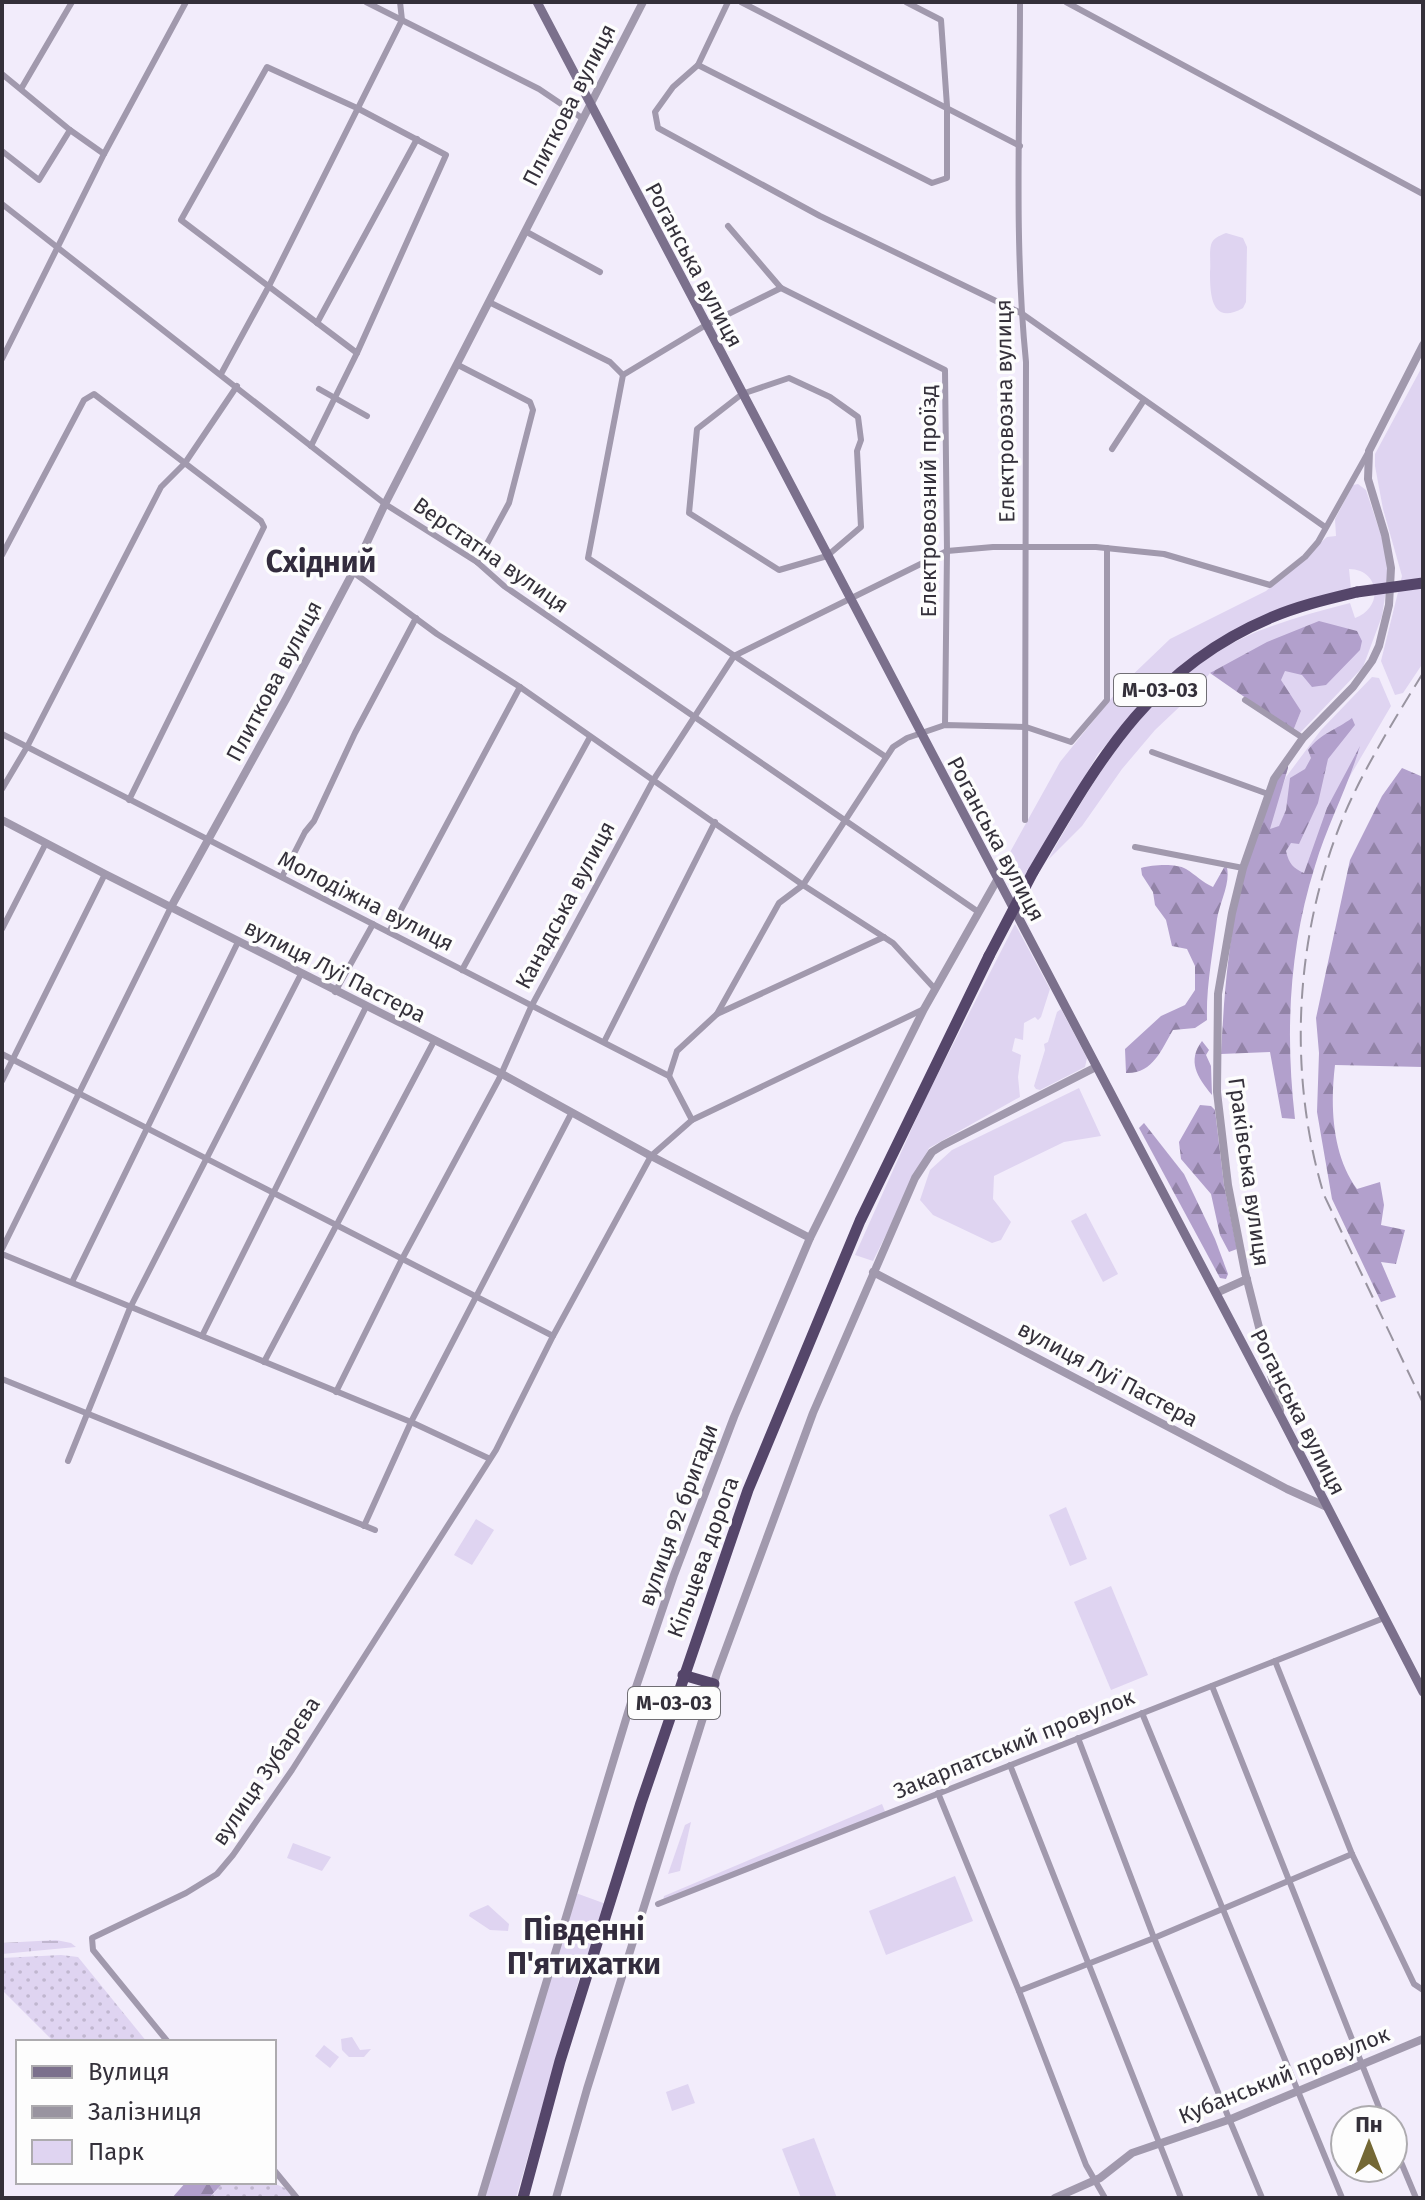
<svg xmlns="http://www.w3.org/2000/svg" width="1425" height="2200" font-family="'Fira Sans',sans-serif">
<style>
.green{fill:#dfd4f1}
.forest{fill:url(#forest-firs)}
.wetland{fill:url(#wetland-marsh)}
.garden{fill:url(#garden-dots)}
.lines{fill:none;stroke-linecap:round;stroke-linejoin:round}
.minor{stroke:#a199ad;stroke-width:6}
.tertiary{stroke:#a199ad;stroke-width:8}
.secondary{stroke:#7b708c;stroke-width:9}
.trunk{stroke:#55466a;stroke-width:11}
.rail{stroke:#9994a0;stroke-width:2;stroke-dasharray:16 8;stroke-linecap:butt}
.trunk-bridge{stroke:#55466a;stroke-width:11}
.labels{text-anchor:middle;dominant-baseline:central;stroke-width:7;stroke-linejoin:round;paint-order:stroke}
.shield{fill:#fdfdfd;stroke:#706e74;stroke-width:2}
.shield-label{font-size:20px;font-weight:bold;fill:#34303a}
.street-label{font-size:22px;fill:#34303a;stroke:#fdfdfd}
.district-label{font-size:30px;font-weight:bold;fill:#332c3e;stroke:#fdfdfd}
</style>
<defs>
<pattern id="forest-firs" width="22" height="20" patternUnits="userSpaceOnUse" patternTransform="scale(2)"><rect width="22" height="20" fill="#b2a0cc"/><path d="M5 1l3.5 6h-7zM16 11l3.5 6h-7z" fill="#9283a7"/></pattern>
<pattern id="wetland-marsh" width="20" height="14" patternUnits="userSpaceOnUse" patternTransform="scale(2)"><rect width="20" height="14" fill="#dfd4f1"/><path d="M1 5h8M5 5V1M11 12h8M15 12V8" fill="none" stroke="#c0b6cf"/></pattern>
<pattern id="garden-dots" width="8" height="8" patternUnits="userSpaceOnUse" patternTransform="scale(2)"><rect width="8" height="8" fill="#dfd4f1"/><path d="M2 2h.1M6 6h.1" fill="none" stroke="#c0b6cf" stroke-width="1.8" stroke-linecap="round"/></pattern>
</defs>
<rect width="100%" height="100%" fill="#f2ecfb"/>
<g class="green">
<path d="M1226 233 1243 238 1247 247 1246 302 1243 308C1211 326 1210 294 1210 272 1211 264 1209 253 1211 245 1213 238 1219 236 1226 233Z"/>
<path d="M1423 365V663L1403 693 1395 695 1381 661 1402 576 1383 509 1375 466V454Z"/>
<path d="M1358 484 1366 490 1386 550 1389 571 1382 616 1363 667 1298 735 1293 731 1301 711 1210 673 1192 695 1155 730 1122 769 1082 826 1048 860C1099 769 1155 675 1256 632 1286 620 1319 611 1350 603L1355 618C1384 608 1380 569 1349 569L1351 589 1191 658 1165 678 1098 754 1017 891 1004 863 1060 762 1123 684 1170 639 1266 591 1327 537 1336 536 1335 519 1353 485Z"/>
<path d="M1372 677 1379 678 1391 706 1336 800 1304 874 1250 871 1286 777 1321 730Z"/>
<path d="M1015 924 1050 989 1041 1017 1038 1020 1035 1017 1024 1023 1023 1040 1015 1038 1012 1051 1021 1055 1018 1077 1020 1097 929 1148 873 1261 855 1255 925 1099Z"/>
<path d="M1061 1009 1087 1058 1085 1067 1040 1090 1036 1089 1034 1086 1045 1050 1044 1044 1048 1042 1057 1012Z"/>
<path d="M1079 1088 1101 1136 1064 1142 994 1176 993 1199 1011 1222 1001 1240 992 1243 933 1215 920 1200 930 1170 952 1150Z"/>
<path d="M1086 1213 1118 1274 1103 1282 1071 1221Z"/>
<path d="M1066 1507 1087 1559 1070 1566 1049 1515Z"/>
<path d="M476 1519 494 1530 472 1565 454 1555Z"/>
<path d="M1111 1586 1148 1675 1111 1690 1074 1602Z"/>
<path d="M882 1804 886 1814 663 1902 664 1896Z"/>
<path d="M691 1822 680 1871 668 1874 685 1825Z"/>
<path d="M293 1843 331 1857 322 1871 287 1858Z"/>
<path d="M955 1876 973 1921 886 1955 869 1911Z"/>
<path d="M573 1892 606 1904 580 1976 516 2198H481Z"/>
<path d="M488 1905 509 1924 508 1931 490 1930 469 1916 470 1913Z"/>
<path d="M352 2037 360 2050 371 2049 364 2057H349L342 2050 341 2039Z"/>
<path d="M324 2045 339 2057 330 2068 315 2056Z"/>
<path d="M688 2084 695 2103 672 2111 666 2092Z"/>
<path d="M814 2138 837 2198H801L782 2149Z"/>
</g>
<g class="forest">
<path d="M1319 621 1357 631 1362 641 1360 650 1326 685 1312 687 1302 675 1285 671 1281 680 1301 711 1293 731 1210 673 1267 642Z"/>
<path d="M1352 718 1355 725 1328 759 1318 803 1299 844 1291 843 1286 851C1289 864 1293 868 1304 873L1327 808 1360 746C1348 787 1327 825 1315 866 1289 948 1285 1033 1295 1119L1282 1118 1270 1052 1221 1054C1226 956 1237 845 1288 759V768L1270 829 1279 826 1286 810 1290 778 1305 769 1311 758 1308 750C1321 733 1336 730 1352 718Z"/>
<path d="M1402 768 1423 777V1067L1335 1065C1330 1106 1332 1155 1357 1189L1380 1182 1384 1205 1381 1225 1405 1230 1396 1264 1381 1262 1396 1297 1381 1302 1332 1199 1317 1112 1319 1053 1316 1018 1350 860 1382 796Z"/>
<path d="M1226 864C1232 881 1220 901 1217 919 1213 952 1206 986 1207 1020L1195 1028 1173 1030C1161 1050 1153 1074 1126 1073L1125 1049 1161 1016 1185 1005 1195 990V966L1187 949 1172 946 1166 920 1155 905 1153 892 1142 875 1141 868C1153 865 1175 863 1186 869 1196 875 1202 882 1213 887Z"/>
<path d="M1202 1041 1209 1050 1206 1055 1211 1066 1212 1095C1197 1077 1187 1061 1202 1041Z"/>
<path d="M1200 1105 1211 1106 1215 1110 1224 1185 1237 1249 1229 1252 1220 1235 1211 1194 1181 1159 1179 1142Z"/>
<path d="M1144 1123 1184 1174 1215 1239 1228 1274 1226 1279 1220 1278 1139 1128Z"/>
<path d="M186 2182H224L209 2198H172Z"/>
</g>
<path class="wetland" d="M56 1940 71 1943 76 1947 2 1954V1943Z"/>
<g class="garden">
<path d="M61 1955 78 1957 147 2042H54L2 1990V1958Z"/>
<path d="M224 2182C248 2182 280 2177 297 2198H209Z"/>
</g>
<g class="lines">
<g class="minor">
<path d="M366 2 539 89 582 118"/>
<path d="M728 2 698 65 932 183 947 178V106L941 20 906 2"/>
<path d="M741 2 1020 146"/>
<path d="M1020 2C1020 122 1014 243 1026 362L1025 820"/>
<path d="M1066 2 1423 194"/>
<path d="M698 65 673 87 655 112 658 128 820 216 1021 313 1325 527"/>
<path d="M267 67 357 108 446 155 357 353 181 220Z"/>
<path d="M2 74 70 130 104 154"/>
<path d="M21 89 72 2"/>
<path d="M2 151 39 180 70 130"/>
<path d="M2 204 385 504 477 562 504 586 977 911"/>
<path d="M728 226 781 288"/>
<path d="M525 231 600 272"/>
<path d="M489 302 610 362 623 375"/>
<path d="M317 323 417 139"/>
<path d="M2 359 104 154 186 2"/>
<path d="M458 365 530 402 533 410 509 503 477 562"/>
<path d="M221 374 269 286 402 20 400 2"/>
<path d="M789 378 830 397 858 417 861 440 857 451 861 527 827 556 779 570 689 513 697 429 742 394Z"/>
<path d="M319 389 367 416"/>
<path d="M311 446 357 353"/>
<path d="M1112 449 1144 400"/>
<path d="M2 555 84 400 94 394 261 521 264 527 129 800"/>
<path d="M353 572 437 634 520 687 803 885 893 943 935 989"/>
<path d="M1245 700 1303 738"/>
<path d="M2 734 669 1076 692 1120"/>
<path d="M1152 752 1268 794"/>
<path d="M886 757 588 558 623 375 706 325 781 288 945 370 947 551 945 725"/>
<path d="M2 789 27 747 161 487 185 463 237 386"/>
<path d="M1135 847 1243 868"/>
<path d="M282 877 305 832 314 821 355 733 416 618"/>
<path d="M2 929 46 843"/>
<path d="M389 932 520 687"/>
<path d="M462 970 590 737"/>
<path d="M335 992 373 924"/>
<path d="M717 1014 884 937"/>
<path d="M604 1042 715 822"/>
<path d="M2 1054 553 1336"/>
<path d="M669 1076 677 1051 717 1014 779 903 803 885 893 747 907 738 945 725 1026 727 1071 742 1107 700V548"/>
<path d="M2 1081 105 874"/>
<path d="M2 1249 171 907"/>
<path d="M2 1254 411 1422 488 1458"/>
<path d="M72 1282 238 942"/>
<path d="M202 1336 366 1007"/>
<path d="M264 1362 434 1041"/>
<path d="M2 1379 375 1530"/>
<path d="M336 1392 401 1261 499 1079 531 1007 654 779 734 656 947 551 993 547H1096L1164 554 1270 585 1305 557 1318 542 1369 451"/>
<path d="M68 1461 130 1308 301 974"/>
<path d="M364 1526 411 1422 572 1112"/>
<path d="M1275 1661 1352 1854 1414 1984 1423 1990"/>
<path d="M1212 1686 1384 2120"/>
<path d="M1142 1713 1342 2198"/>
<path d="M1078 1738 1154 1938 1262 2198"/>
<path d="M1010 1765 1181 2198"/>
<path d="M938 1793 1019 1991 1086 2165 1105 2198"/>
<path d="M658 1904 1384 1618"/>
<path d="M1019 1991 1154 1938 1352 1854"/>
<path d="M168 2042 93 1950 92 1938 186 1893 217 1874 233 1855 292 1770 496 1450 553 1336 651 1156 692 1120 924 1009"/>
<path d="M1393 2143 1416 2198"/>
<path d="M274 2170 297 2198"/>
</g>
<g class="tertiary">
<path d="M2 820 105 874 502 1074 651 1156 810 1238"/>
<path d="M171 907 286 699 353 572 385 504 643 2"/>
<path d="M873 1272 1287 1489 1327 1507"/>
<path d="M1216 1293 1247 1279"/>
<path d="M1280 1410 1245 1272 1228 1185 1217 1092 1218 994 1232 913 1243 868 1274 779 1303 738 1353 687 1372 661 1379 646 1389 605 1391 568 1385 535 1368 479 1369 451 1423 345"/>
<path d="M481 2198 633 1696 674 1575 734 1417 810 1238 924 1009 997 880"/>
<path d="M556 2198 587 2089 717 1673 813 1413 915 1178 932 1152 943 1145 1096 1067"/>
<path d="M1055 2198 1100 2178 1132 2153 1231 2119 1423 2039"/>
</g>
<path class="secondary" d="M537 2 1281 1417 1423 1692"/>
<g class="trunk">
<path d="M1033 872C1097 764 1147 670 1270 618 1298 606 1328 599 1357 592"/>
<path d="M683 1675 714 1684"/>
<path d="M523 2198 560 2061 641 1803 748 1490 860 1221 989 956"/>
</g>
<path class="rail" d="M1423 673C1396 717 1369 760 1348 806 1295 926 1286 1070 1324 1195L1423 1403"/>
<g class="trunk-bridge">
<path d="M1357 592 1423 583"/>
<path d="M989 956 1033 872"/>
</g>
</g>
<g class="labels">
<g class="shield">
<rect x="1114" y="674" width="92" height="32" rx="6"/>
<rect x="628" y="1687" width="92" height="32" rx="6"/>
</g>
<g class="shield-label">
<text x="1160" y="690">М-03-03</text>
<text x="674" y="1703">М-03-03</text>
</g>
<g class="street-label">
<text transform="translate(569 105) rotate(-63)">Плиткова вулиця</text>
<text transform="translate(694 265) rotate(62)">Роганська вулиця</text>
<text transform="translate(1005 411) rotate(-91)">Електровозна вулиця</text>
<text transform="translate(928 501) rotate(-90)">Електровозний проїзд</text>
<text transform="translate(491 555) rotate(35)">Верстатна вулиця</text>
<text transform="translate(274 681) rotate(-62)">Плиткова вулиця</text>
<text transform="translate(996 839) rotate(62)">Роганська вулиця</text>
<text transform="translate(366 901) rotate(27)">Молодіжна вулиця</text>
<text transform="translate(565 905) rotate(-62)">Канадська вулиця</text>
<text transform="translate(335 971) rotate(27)">вулиця Луї Пастера</text>
<text transform="translate(1249 1172) rotate(82)">Граківська вулиця</text>
<text transform="translate(1108 1374) rotate(28)">вулиця Луї Пастера</text>
<text transform="translate(1298 1412) rotate(63)">Роганська вулиця</text>
<text transform="translate(678 1515) rotate(-70)">вулиця 92 бригади</text>
<text transform="translate(703 1557) rotate(-70)">Кільцева дорога</text>
<text transform="translate(1014 1744) rotate(-22)">Закарпатський провулок</text>
<text transform="translate(266 1771) rotate(-56)">вулиця Зубарєва</text>
<text transform="translate(1284 2075) rotate(-22)">Кубанський провулок</text>
</g>
<g class="district-label">
<text x="321" y="562">Східний</text>
<text x="584" y="1930">Південні<tspan x="584" dy="34">П'ятихатки</tspan></text>
</g>
</g>
<rect width="1425" height="2200" fill="none" stroke="#34303a" stroke-width="8"/>
<rect x="16" y="2040" width="260" height="144" fill="#fdfdfd" stroke="#adabaf" stroke-width="2"/>
<rect x="32" y="2066" width="40" height="12" fill="#7b708c" stroke="#adabaf" stroke-width="2"/>
<text x="88" y="2080" font-size="24" fill="#34303a">Вулиця</text>
<rect x="32" y="2106" width="40" height="12" fill="#9994a0" stroke="#adabaf" stroke-width="2"/>
<text x="88" y="2120" font-size="24" fill="#34303a">Залізниця</text>
<rect x="32" y="2140" width="40" height="24" fill="#dfd4f1" stroke="#adabaf" stroke-width="2"/>
<text x="88" y="2160" font-size="24" fill="#34303a">Парк</text>
<g transform="translate(1369 2144)"><circle r="38" fill="#fdfdfd" stroke="#adabaf" stroke-width="2"/>
<path d="M0-6L14 30L0 20L-14 30Z" fill="#746835"/>
<text y="-12" font-size="22" font-weight="bold" text-anchor="middle" fill="#34303a">Пн</text>
</g>
</svg>
